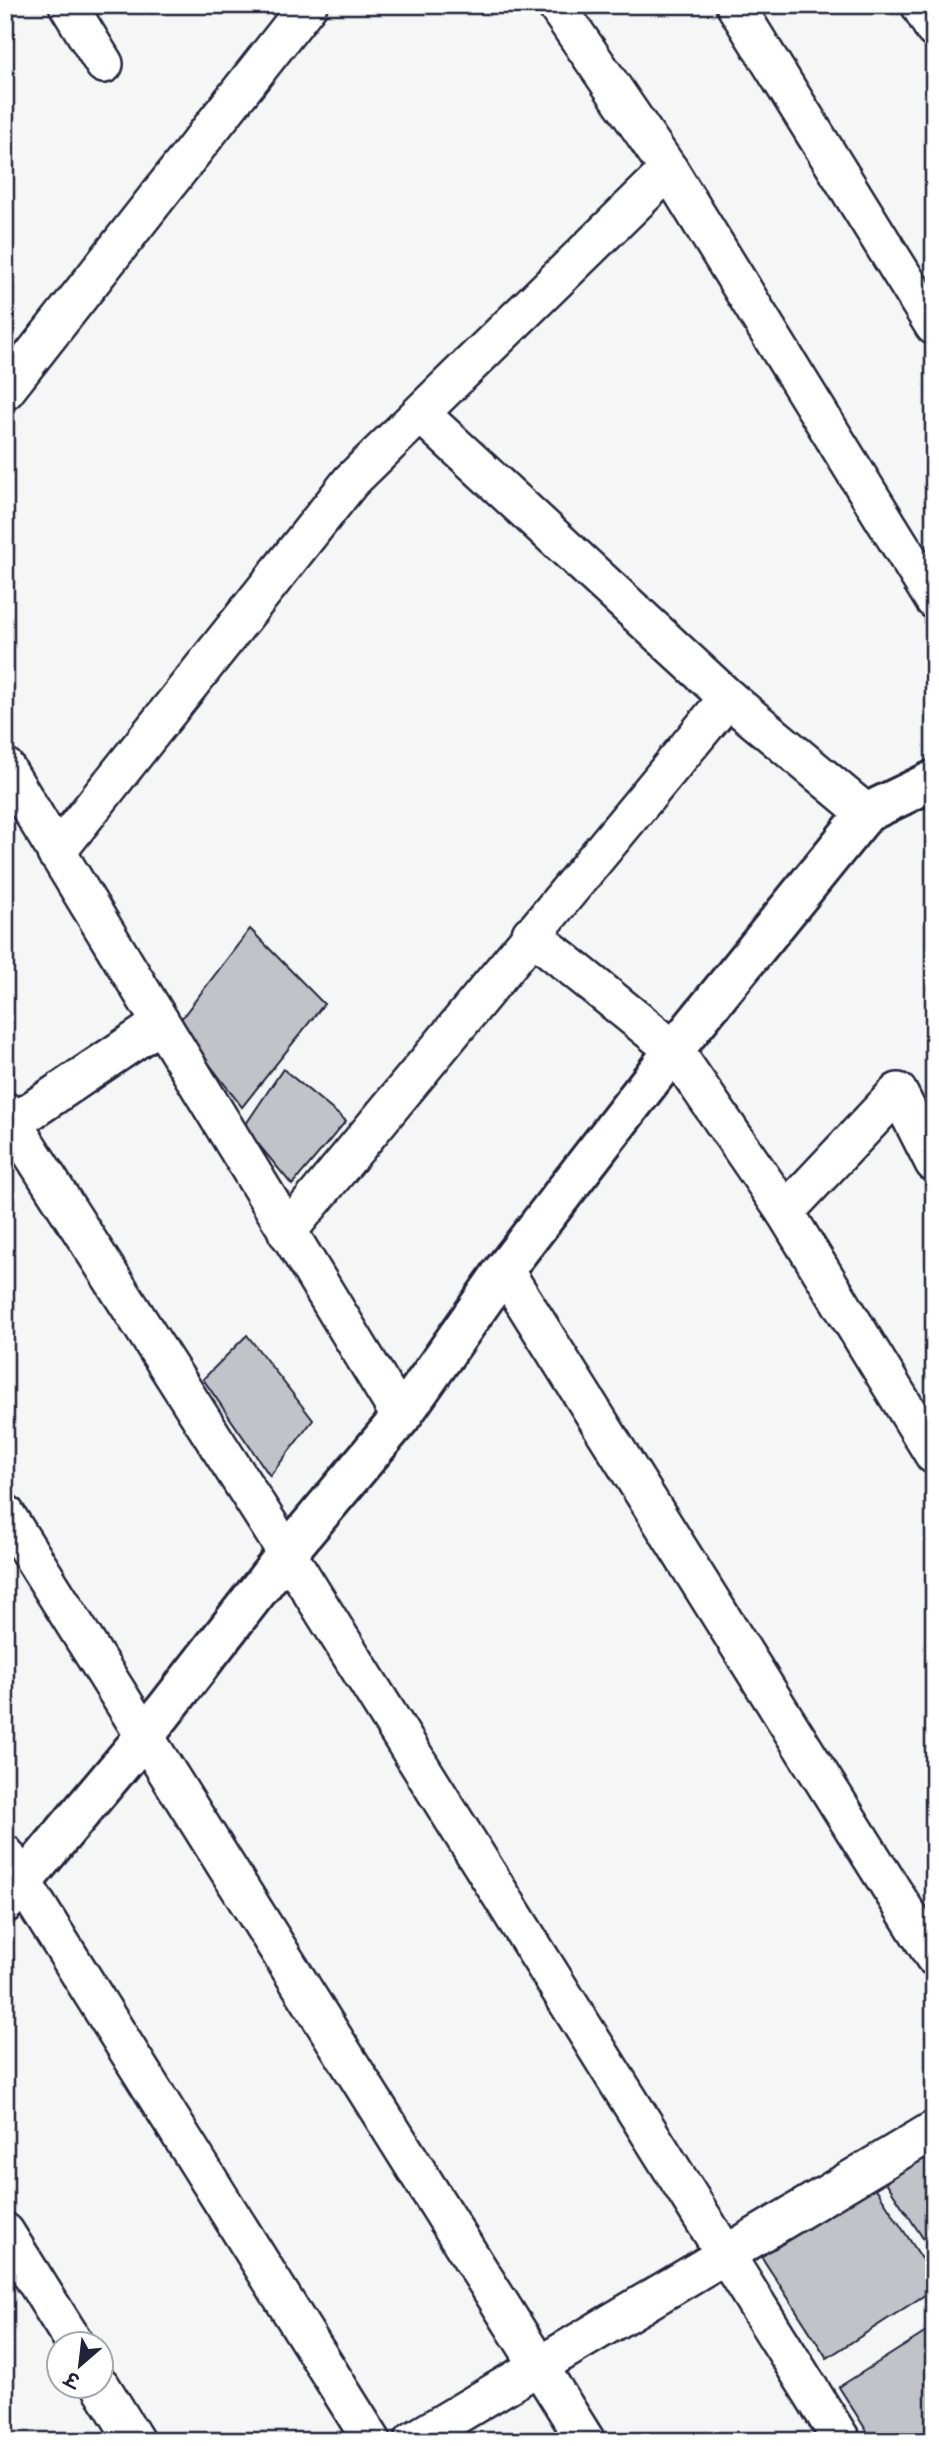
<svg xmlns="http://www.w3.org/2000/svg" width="939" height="2446" font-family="Delius,'Playpen Sans Deva',sans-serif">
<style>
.building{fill:#c2c2c9;stroke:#22223b;stroke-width:2}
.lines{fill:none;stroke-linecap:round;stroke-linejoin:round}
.street-casing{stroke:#22223b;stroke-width:42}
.secondary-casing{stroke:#22223b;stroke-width:44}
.street{stroke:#fff;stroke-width:37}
.secondary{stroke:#fff;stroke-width:38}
</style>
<rect width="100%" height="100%" fill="#f6f6f7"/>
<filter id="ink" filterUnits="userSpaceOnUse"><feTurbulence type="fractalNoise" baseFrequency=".0143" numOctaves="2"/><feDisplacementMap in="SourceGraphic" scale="14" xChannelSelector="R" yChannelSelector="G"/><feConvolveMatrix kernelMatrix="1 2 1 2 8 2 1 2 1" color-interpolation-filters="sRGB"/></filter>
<g filter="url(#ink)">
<g class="building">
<path d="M250 929 324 1004 242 1107 178 1023Z"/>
<path d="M283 1069 346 1121 292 1185 244 1127Z"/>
<path d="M247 1335 313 1420 270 1476 203 1379Z"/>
<path d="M934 2152V2255L886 2182Z"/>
<path d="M871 2181 934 2277V2289L827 2358 759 2253Z"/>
<path d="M934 2327V2441H873L839 2387Z"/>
</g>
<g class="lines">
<g class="street-casing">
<g id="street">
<path d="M68 5 104 64"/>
<path d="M556 5 669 170 934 600"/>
<path d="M735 5 934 326"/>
<path d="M920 5 934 29"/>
<path d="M5 391 308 5"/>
<path d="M422 415 728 698 866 813"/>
<path d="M5 767 401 1417"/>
<path d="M56 853 351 481 669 170"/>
<path d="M531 934 674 1050 785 1212 934 1455"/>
<path d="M5 1111 287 1553 842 2441"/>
<path d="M13 1123 160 1024"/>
<path d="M785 1212 898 1092 934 1163"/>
<path d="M287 1232 728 698"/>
<path d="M504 1270 934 1957"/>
<path d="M5 1513 586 2441"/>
<path d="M5 1854 372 2441"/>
<path d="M5 2232 75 2344"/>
<path d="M101 2386 135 2441"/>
<path d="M413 2441 934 2130"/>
</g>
</g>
<g class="secondary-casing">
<path id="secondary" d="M5 1903 144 1737 287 1553 401 1417 504 1270 674 1050 866 813 934 780"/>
</g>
<use href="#street" class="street"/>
<use href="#secondary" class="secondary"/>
</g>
</g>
<rect width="939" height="2446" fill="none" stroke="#fff" stroke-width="28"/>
<rect x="14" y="14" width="911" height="2418" fill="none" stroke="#22223b" stroke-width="2.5" filter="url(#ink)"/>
<g transform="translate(80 2365) rotate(208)"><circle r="33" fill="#ffffff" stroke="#a7a7b1" stroke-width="2"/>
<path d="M0-5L12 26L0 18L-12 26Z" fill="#22223b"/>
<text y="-10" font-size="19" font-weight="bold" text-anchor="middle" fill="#22223b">उ</text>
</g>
</svg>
